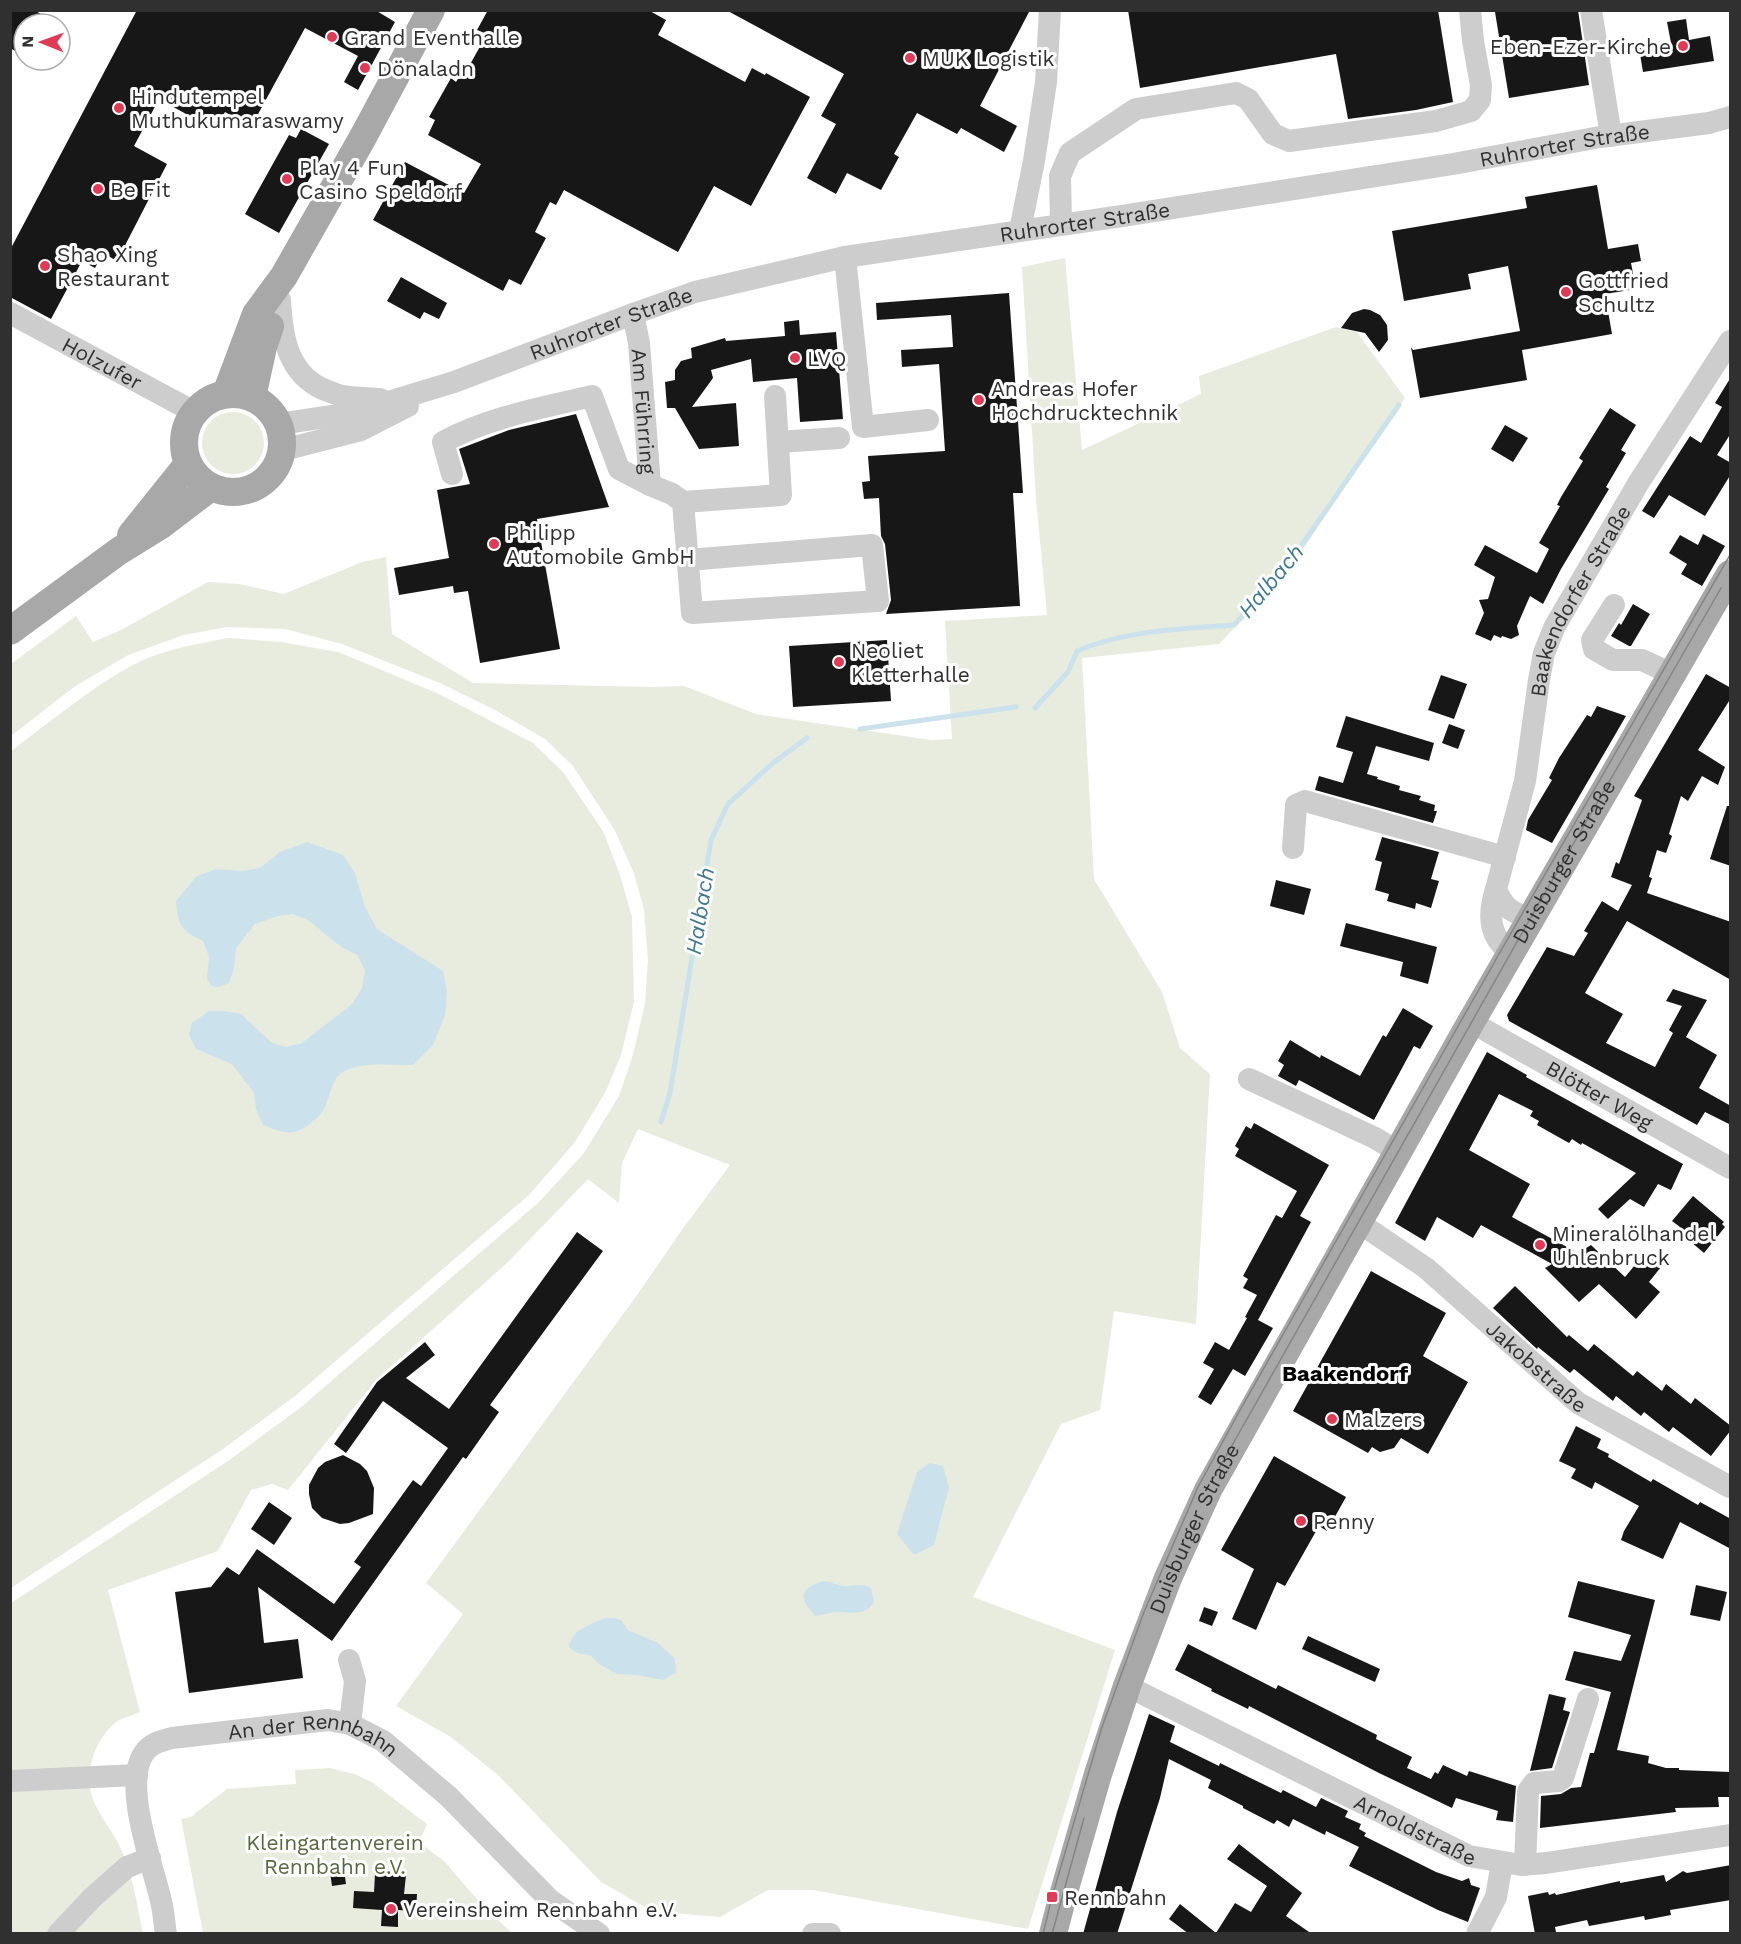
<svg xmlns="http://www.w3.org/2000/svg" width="1741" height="1944" font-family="'Work Sans',sans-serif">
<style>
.green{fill:#e7ecde}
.water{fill:#cbe1eb}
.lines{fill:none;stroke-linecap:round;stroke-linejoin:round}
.stream{stroke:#cbe1eb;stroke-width:5}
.building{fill:#171717}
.minor{stroke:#cdcdcd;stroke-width:22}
.major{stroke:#a8a8a8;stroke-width:28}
.tram{stroke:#858585;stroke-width:1.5}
.poi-dot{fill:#dd3b56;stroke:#fff;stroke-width:2}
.labels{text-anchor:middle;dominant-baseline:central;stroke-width:6;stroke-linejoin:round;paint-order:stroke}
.poi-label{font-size:21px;fill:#303030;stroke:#fff;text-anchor:start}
.street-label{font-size:21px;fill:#303030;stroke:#fff}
.park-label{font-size:21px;fill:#57693f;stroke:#fff}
.water-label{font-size:22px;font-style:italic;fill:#41778e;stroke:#fff}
.neighbourhood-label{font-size:22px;font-weight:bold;fill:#000;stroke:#fff}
</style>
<rect width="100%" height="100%" fill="#fff"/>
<g class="green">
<path d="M1065 258 1082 450 1201 394 1199 376 1336 327 1357 332 1405 398 1285 576 1219 644 1082 658 1094 879 1162 992 1180 1048 1210 1074 1196 1324 1114 1311 1100 1410 1061 1424 973 1597 1115 1650 1028 1929 813 1890H768L720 1917 683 1914 645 1907 601 1882 499 1776 451 1737 396 1706 463 1614 426 1583 632 1302 684 1227 730 1165 638 1129 622 1163 619 1203 588 1179 507 1263 376 1380 288 1490 272 1484 251 1490 218 1551 108 1590 140 1712C134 1715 125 1717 119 1720 95 1736 82 1775 94 1802 101 1818 114 1833 121 1849 133 1876 137 1905 143 1933H11V1603L228 1461 300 1408 539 1202 584 1153 619 1096 632 1058 645 1004 648 960 644 910 634 873 614 829 573 766 545 739 495 710 440 683 342 644 285 629 227 627 184 635 128 655 74 687 11 736V664L76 616 93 642 121 630 208 582 239 584 284 594 362 562 386 557 392 634 473 683 650 687 684 686 756 714 931 740 952 739 945 621 1047 615 1036 498 1022 267Z"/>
<circle cx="233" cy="443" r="31"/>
<path d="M228 638 281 642 338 652 437 693 533 743 563 772 603 831 620 875 632 917 634 1002 621 1055 606 1091 575 1142 529 1195 295 1396 223 1449 11 1588V751C50 722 88 690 131 666 160 650 196 644 228 638Z"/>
<path d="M330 1768 357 1775 373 1783 427 1824 419 1842 445 1862 482 1905 512 1933H203L181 1819 194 1816V1814L227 1789 296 1784 295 1770Z"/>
</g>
<g class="water">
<path d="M307 842 343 855 355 873 364 905 377 929 443 971 447 991 445 1015 433 1045 413 1065C391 1066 353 1059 337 1077 331 1085 329 1099 325 1107 322 1113 318 1117 313 1121 295 1138 283 1133 263 1125L256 1109 254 1093 232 1064 196 1049 189 1035 192 1023 209 1011H224L241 1014 272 1043 286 1047 302 1043 351 1005 362 989 365 970 357 955 340 946 308 920 292 914 278 916 255 924 236 948 234 968 229 983 219 987 211 986 207 979 209 957 203 941C181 930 178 926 176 901L197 876 217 869 243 871 260 868 280 852Z"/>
<path d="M930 1463 943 1466 949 1487 934 1545 914 1555 897 1534 917 1472Z"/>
<path d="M824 1581C831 1581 836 1585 843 1586 853 1587 861 1582 871 1588L874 1602C864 1618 849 1611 835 1612 828 1613 822 1615 816 1616 797 1598 800 1588 824 1581Z"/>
<path d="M606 1618H614L621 1620 628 1630 658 1643 675 1659 676 1673 663 1680 637 1675 617 1674 599 1664 590 1655C581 1654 576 1654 569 1647 572 1629 591 1624 606 1618Z"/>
</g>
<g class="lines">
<g class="stream">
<path d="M1035 708 1068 672 1077 651C1126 630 1182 629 1234 625L1285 569 1399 405"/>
<path d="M860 729 1016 707"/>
<path d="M661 1122 670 1093 711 840 728 804 773 763 807 738"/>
</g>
</g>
<g class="building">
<path d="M10 10H34L58 24H24V56L10 48Z"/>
<path d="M137 10H375L395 22 358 90 344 82 358 56 305 28 251 127 225 112 215 130 159 99 134 146 167 164 117 261 103 253 95 268 82 261 51 319 10 297V250Z"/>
<path d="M488 10H648L666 20 658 35 745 82 752 68 765 75 766 73 810 97 751 206 714 186 678 252 564 190 556 205 550 202 535 232 546 238 521 285 509 279 503 291 373 220 405 162 464 193 481 164 428 135 435 120 429 117 451 78 456 82 465 67 468 68 487 34 477 30Z"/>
<path d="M726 10H1030L980 106 1017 126 1004 152 961 128 957 134 917 113 894 154 899 157 881 190 847 173 836 194 807 178 836 124 821 116 844 74Z"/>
<path d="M1128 10H1438L1453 102 1416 110 1348 119 1336 54 1140 88Z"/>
<path d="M1505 10H1578L1589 85 1509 98 1495 12Z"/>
<path d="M1686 19 1689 40 1710 36 1714 61 1643 72 1639 48 1671 43 1667 22Z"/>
<path d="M301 129 329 144 279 233 245 214 289 135 296 138Z"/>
<path d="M1597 185 1608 249 1638 244 1641 261 1631 263 1636 289 1605 294 1612 334 1522 350 1527 380 1420 398 1411 347 1413 350 1520 331 1508 266 1468 274 1471 289 1404 301 1392 231 1527 208 1525 197Z"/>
<path d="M401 277 447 303 439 319 424 312 420 319 387 301Z"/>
<path d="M1009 293 1023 493H1013L1020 606 886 614 891 600 885 544 881 536 879 498 864 499 862 482 870 481 868 456 945 451 939 364 902 367 901 350 953 347 951 315 877 320 876 303Z"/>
<path d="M1364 309 1370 310 1380 315 1387 325 1388 340 1379 352 1365 333 1341 328 1352 313Z"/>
<path d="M799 320 800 335 836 332 843 419 800 422 797 378 753 382 751 359 711 370 713 378 692 407 736 403 739 446 699 449 675 408H667L665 382 675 380V370L681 361 692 358 691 348 725 338 726 341 785 336 784 322Z"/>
<path d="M1731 377V433L1717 455 1731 463V474L1705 516 1669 495 1654 518 1642 511 1690 436 1701 443 1722 407 1715 403Z"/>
<path d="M1610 408 1636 425 1621 450 1626 453 1606 487 1609 489 1561 569 1543 604 1530 596 1517 626 1519 635 1511 639 1502 636 1501 638 1494 635 1491 641 1475 634 1484 613 1479 600 1488 599 1495 577 1474 565 1485 545 1537 573 1549 549 1539 543 1560 506 1557 505 1561 497 1583 461 1579 458Z"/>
<path d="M576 414 609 507 537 519 560 649 480 663 468 591 454 593 453 586 399 595 394 568 449 558 437 490 470 484 459 449 509 430Z"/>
<path d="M1505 425 1528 438 1513 462 1491 449Z"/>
<path d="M1703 534 1725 546 1702 586 1681 574 1687 564 1669 553 1680 535 1698 545Z"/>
<path d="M1633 604 1650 614 1631 646H1629L1611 636 1619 623 1621 625Z"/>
<path d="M887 640 891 701 793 707 789 646Z"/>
<path d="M1706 674 1731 688V698L1698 750 1725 767 1718 785 1702 776 1688 801 1681 796 1669 834 1672 836 1666 853 1657 850 1649 877 1652 878 1647 893 1731 922V980L1627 921 1585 993 1623 1014 1606 1043 1655 1067 1673 1033 1669 1030 1682 1006 1666 1001 1673 989 1707 1000 1686 1037 1717 1055 1699 1088 1731 1106V1125L1705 1112 1697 1125 1509 1021 1507 1015 1547 947 1574 956 1588 933 1584 931 1602 901 1618 911 1632 885 1611 877 1616 862 1619 864 1642 800 1634 796Z"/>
<path d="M1441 675 1467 684 1454 719 1428 710Z"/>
<path d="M1597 706 1626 716 1552 843 1526 830 1528 820 1552 780 1549 778 1559 758 1587 715 1591 717Z"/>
<path d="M1346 716 1434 743 1429 761 1376 746 1367 774 1378 777 1377 779 1400 786 1399 790 1421 796 1419 800 1435 805 1434 811H1437L1433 823 1315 790 1319 776 1343 783 1353 752 1336 747Z"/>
<path d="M1449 724 1465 730 1458 749 1442 743Z"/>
<path d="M1727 806H1731V866L1710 859Z"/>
<path d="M1382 837 1439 852 1431 879 1439 881 1431 908 1416 903 1415 909 1387 901 1389 894 1375 890 1382 862 1375 860Z"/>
<path d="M1276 880 1311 889 1304 915 1270 906Z"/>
<path d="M1346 923 1437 947 1428 984 1400 976 1403 962 1340 946Z"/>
<path d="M1403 1008 1433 1026 1420 1049 1414 1046 1374 1120 1299 1080 1296 1086 1278 1076 1284 1065 1278 1061 1290 1040 1320 1058 1321 1055 1360 1076 1383 1035 1386 1037Z"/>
<path d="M1487 1052 1527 1075 1526 1077 1683 1164 1671 1190 1658 1184 1644 1207 1630 1199 1608 1219 1598 1209 1636 1173 1582 1143 1581 1145 1572 1139 1569 1143 1537 1125 1539 1121 1530 1116 1533 1111 1499 1094 1469 1150 1530 1184 1512 1217 1578 1253 1591 1245 1625 1277 1645 1253 1661 1267 1649 1282 1660 1292 1636 1319 1599 1284 1579 1302 1545 1268 1552 1264 1481 1225 1473 1238 1437 1217 1425 1241 1395 1223Z"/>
<path d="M1254 1123 1329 1165 1300 1216 1311 1222 1258 1320 1273 1328 1245 1376 1233 1369 1211 1405 1198 1397 1214 1369 1203 1363 1215 1342 1229 1350 1247 1318 1245 1317 1257 1295 1243 1288 1248 1279 1243 1276 1276 1215 1282 1218 1297 1191 1235 1156 1239 1149 1235 1146 1246 1126 1251 1129Z"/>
<path d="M1693 1196 1724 1222 1722 1224 1725 1227 1704 1253 1678 1231 1680 1227 1672 1221Z"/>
<path d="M577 1232 603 1251 490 1405 499 1412 466 1459 463 1457 332 1641 258 1587 264 1643 298 1639 303 1678 189 1693 175 1592 211 1587 227 1567 239 1575 257 1549 334 1604 361 1567 354 1562 413 1480 421 1486 448 1448 383 1401 346 1453 334 1444 377 1382 425 1342 435 1355 406 1378 449 1409Z"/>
<path d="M1371 1271 1446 1313 1423 1356 1468 1382 1428 1454 1401 1438 1394 1448 1380 1452 1372 1447 1368 1453 1293 1411Z"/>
<path d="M1515 1286 1567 1337 1569 1335 1588 1351 1594 1344 1633 1376 1637 1371 1662 1391 1666 1384 1691 1404 1695 1398 1731 1426V1430L1711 1456 1673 1427 1669 1432 1644 1412 1641 1416 1616 1396 1613 1401 1574 1369 1570 1373 1538 1347 1537 1349 1493 1308Z"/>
<path d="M1576 1426 1601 1439 1597 1448 1609 1454 1608 1457 1651 1482 1653 1479 1698 1505 1700 1502 1731 1519V1549L1680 1522 1663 1559 1621 1540 1624 1531 1639 1506 1595 1482 1592 1489 1571 1478 1576 1469 1559 1461Z"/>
<path d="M343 1455 360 1464 367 1471 374 1488 373 1514 349 1523 340 1524 322 1518 312 1508 309 1494V1485L318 1468 325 1462Z"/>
<path d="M1274 1456 1346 1497 1327 1531 1319 1526 1285 1586 1277 1582 1256 1630 1232 1619 1254 1569 1221 1550Z"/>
<path d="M269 1502 292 1518 274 1545 251 1529Z"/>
<path d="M1578 1581 1655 1600 1617 1750 1649 1756 1648 1763 1666 1768H1679V1770L1731 1772V1797H1718L1719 1807 1675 1808 1676 1812 1540 1828 1541 1796 1561 1794 1571 1788 1581 1787 1590 1753H1594L1611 1692 1565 1680 1574 1651 1621 1661 1631 1635 1568 1617Z"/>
<path d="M1696 1585 1727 1592 1720 1621 1690 1615Z"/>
<path d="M1204 1607 1218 1612 1212 1626 1199 1621Z"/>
<path d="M1308 1636 1380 1669 1375 1682 1302 1649Z"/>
<path d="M1188 1644 1276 1689 1278 1685 1377 1735 1376 1739 1412 1757 1407 1768 1431 1779 1435 1772 1438 1774 1443 1765 1467 1776 1469 1771 1516 1786 1513 1822 1496 1820 1498 1811 1456 1798 1452 1808 1379 1773 1249 1706 1248 1709 1211 1691 1212 1689 1175 1670Z"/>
<path d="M1549 1694 1566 1698 1563 1710 1570 1712 1552 1768 1530 1771Z"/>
<path d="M1149 1714 1175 1726 1170 1742 1219 1766 1220 1763 1281 1793 1283 1790 1316 1807 1321 1798 1348 1811 1345 1817 1361 1824 1359 1829 1366 1833 1364 1836 1436 1872 1462 1881 1469 1878 1471 1885 1480 1888 1468 1922 1438 1910 1349 1866 1359 1847 1326 1831 1325 1835 1293 1819 1289 1827 1277 1820 1274 1824 1243 1808V1806L1208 1788 1211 1780 1169 1759 1160 1798 1117 1934H1083L1117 1812Z"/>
<path d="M1239 1844 1302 1893 1286 1916 1312 1934H1189L1169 1919 1180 1904 1216 1933 1235 1903 1251 1912 1267 1886 1227 1859Z"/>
<path d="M1731 1865V1900L1670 1910 1671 1915 1645 1920 1644 1916 1589 1926 1587 1920 1555 1927 1556 1932 1535 1934 1528 1896 1548 1892 1549 1895 1555 1893 1556 1895 1620 1881V1883L1664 1875 1666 1882 1683 1871 1687 1873Z"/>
<path d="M344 1870 346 1884 332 1886 330 1872Z"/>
<path d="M375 1874 406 1875 404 1894H417L416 1911 398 1910V1927L381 1926 382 1910 353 1908 354 1891 374 1892Z"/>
</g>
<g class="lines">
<g class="minor">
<path d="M1591 10 1611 136"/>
<path d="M1061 224 1060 176 1070 153 1136 109 1236 93 1248 99 1273 134 1289 141 1436 121 1471 111 1480 100 1481 85 1473 41 1470 10"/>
<path d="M1020 230 1034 161 1046 82 1050 10"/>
<path d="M845 257 863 427 928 420"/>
<path d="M280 300C282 336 287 374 325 390 331 392 337 395 343 396 355 398 368 398 380 399"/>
<path id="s1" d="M10 313 194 412"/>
<path id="s2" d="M633 314 639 343 650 485 672 494 683 502 692 613 878 601 872 545 688 560"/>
<path id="s3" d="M279 424 352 413 454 382 633 314 695 292 845 257 1122 216 1453 164 1600 137 1709 123 1730 117"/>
<path d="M778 442 839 438"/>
<path d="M283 450 361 430 408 406"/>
<path d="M452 474 443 442C489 417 542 408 592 396L619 469 650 485"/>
<path d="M683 502 781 495 775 396"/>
<path d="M1614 605 1592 640 1594 649 1613 660H1642L1672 674"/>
<path d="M1293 848 1296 805 1305 801 1505 857"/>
<path d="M1496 889C1488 914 1488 936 1511 953"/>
<path id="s4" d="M1531 919C1512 912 1504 909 1496 889L1525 781 1539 680 1544 653 1555 626 1639 482 1730 341"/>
<path id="s5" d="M1471 1022 1730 1168"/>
<path d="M1249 1079 1375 1138 1398 1152"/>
<path id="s6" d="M1358 1222 1426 1268 1578 1403 1730 1487"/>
<path d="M349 1660 355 1681 350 1724"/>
<path id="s7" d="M1127 1686 1469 1856 1521 1865 1546 1863 1730 1835"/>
<path d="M10 1781 137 1775"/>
<path d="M1525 1865 1528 1791 1534 1783 1559 1781 1563 1778 1588 1699"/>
<path d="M58 1934 92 1898 127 1867 150 1858"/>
<path id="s8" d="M166 1934C164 1923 164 1912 161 1901 153 1866 122 1784 144 1753 151 1743 161 1741 172 1738L328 1720 350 1724 383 1741 448 1796 550 1900 599 1934"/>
<path d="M813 1934H830"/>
<path d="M1477 1934 1496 1897 1502 1863"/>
</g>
<g class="major">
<circle cx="233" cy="443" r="49"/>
<path d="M226 394 256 314 284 276 363 137 431 10"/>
<path d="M252 397 263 347 270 326"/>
<path d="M131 535 188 464"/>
<path d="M10 631 119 551 161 525 211 487"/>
<path id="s9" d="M1053 1934 1062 1899 1098 1774 1127 1686 1168 1578 1208 1490 1471 1022 1730 574"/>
</g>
<g class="tram">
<path id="s10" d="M1213 1479 1530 919 1721 588"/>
<path d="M1043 1934 1052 1897 1102 1727 1144 1612 1198 1487 1239 1412 1503 947 1730 555"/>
<path d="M1052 1934 1084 1818"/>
</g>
</g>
<g class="poi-dot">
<circle cx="332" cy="37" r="6"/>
<circle cx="1683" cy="46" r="6"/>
<circle cx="910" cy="58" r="6"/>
<circle cx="365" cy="68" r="6"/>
<circle cx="119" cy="108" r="6"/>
<circle cx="287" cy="179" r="6"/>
<circle cx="98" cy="189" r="6"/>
<circle cx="45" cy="266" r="6"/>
<circle cx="1566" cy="292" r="6"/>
<circle cx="795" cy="358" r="6"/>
<circle cx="979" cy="400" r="6"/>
<circle cx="494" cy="544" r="6"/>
<circle cx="839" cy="662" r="6"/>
<circle cx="1540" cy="1245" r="6"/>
<circle cx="1332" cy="1419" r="6"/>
<circle cx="1301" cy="1521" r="6"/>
<rect x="1046" y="1891" width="12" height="12" rx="3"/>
<circle cx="391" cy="1909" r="6"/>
</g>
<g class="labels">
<g class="poi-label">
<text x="344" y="37">Grand Eventhalle</text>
<text x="1671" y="46" text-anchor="end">Eben-Ezer-Kirche</text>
<text x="922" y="58">MUK Logistik</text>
<text x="377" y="68">Dönaladn</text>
<text x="131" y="96">Hindutempel<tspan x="131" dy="24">Muthukumaraswamy</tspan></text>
<text x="299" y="167">Play 4 Fun<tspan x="299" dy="24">Casino Speldorf</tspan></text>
<text x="110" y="189">Be Fit</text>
<text x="57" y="254">Shao Xing<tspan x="57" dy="24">Restaurant</tspan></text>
<text x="1578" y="280">Gottfried<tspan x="1578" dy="24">Schultz</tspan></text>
<text x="807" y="358">LVQ</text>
<text x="991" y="388">Andreas Hofer<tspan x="991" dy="24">Hochdrucktechnik</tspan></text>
<text x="506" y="532">Philipp<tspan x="506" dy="24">Automobile GmbH</tspan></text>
<text x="851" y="650">Neoliet<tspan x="851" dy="24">Kletterhalle</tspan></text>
<text x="1552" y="1233">Mineralölhandel<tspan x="1552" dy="24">Uhlenbruck</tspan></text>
<text x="1344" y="1419">Malzers</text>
<text x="1313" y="1521">Penny</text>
<text x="1064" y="1897">Rennbahn</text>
<text x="403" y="1909">Vereinsheim Rennbahn e.V.</text>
</g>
<g class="street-label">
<text stroke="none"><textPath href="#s3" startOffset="1320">Ruhrorter Straße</textPath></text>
<text stroke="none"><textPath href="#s3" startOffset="834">Ruhrorter Straße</textPath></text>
<text stroke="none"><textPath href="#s3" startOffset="348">Ruhrorter Straße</textPath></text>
<text stroke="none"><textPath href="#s1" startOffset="105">Holzufer</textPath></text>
<text stroke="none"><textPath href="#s2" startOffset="98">Am Führring</textPath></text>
<text stroke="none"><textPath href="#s4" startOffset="351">Baakendorfer Straße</textPath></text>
<text stroke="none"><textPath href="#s10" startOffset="710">Duisburger Straße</textPath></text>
<text stroke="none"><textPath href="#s5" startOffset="148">Blötter Weg</textPath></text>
<text stroke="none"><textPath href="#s6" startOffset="230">Jakobstraße</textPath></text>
<text stroke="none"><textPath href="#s9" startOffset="430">Duisburger Straße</textPath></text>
<text stroke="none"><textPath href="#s8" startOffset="363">An der Rennbahn</textPath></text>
<text stroke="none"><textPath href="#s7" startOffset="322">Arnoldstraße</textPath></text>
</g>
<g class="park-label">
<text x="335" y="1842">Kleingartenverein<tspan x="335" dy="24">Rennbahn e.V.</tspan></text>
</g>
<g class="water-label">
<text transform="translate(1271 581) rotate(-50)">Halbach</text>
<text transform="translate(700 911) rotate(-81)">Halbach</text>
</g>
<g class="neighbourhood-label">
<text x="1345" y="1373">Baakendorf</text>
</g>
</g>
<rect width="1741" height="1944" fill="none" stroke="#303030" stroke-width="24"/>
<g transform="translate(42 42) rotate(271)"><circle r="28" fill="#ffffff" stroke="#acacac" stroke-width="1.5"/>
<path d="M0-4.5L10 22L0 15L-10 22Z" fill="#dd3b56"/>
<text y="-9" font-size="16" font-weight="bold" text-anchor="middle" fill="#303030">N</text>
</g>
</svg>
